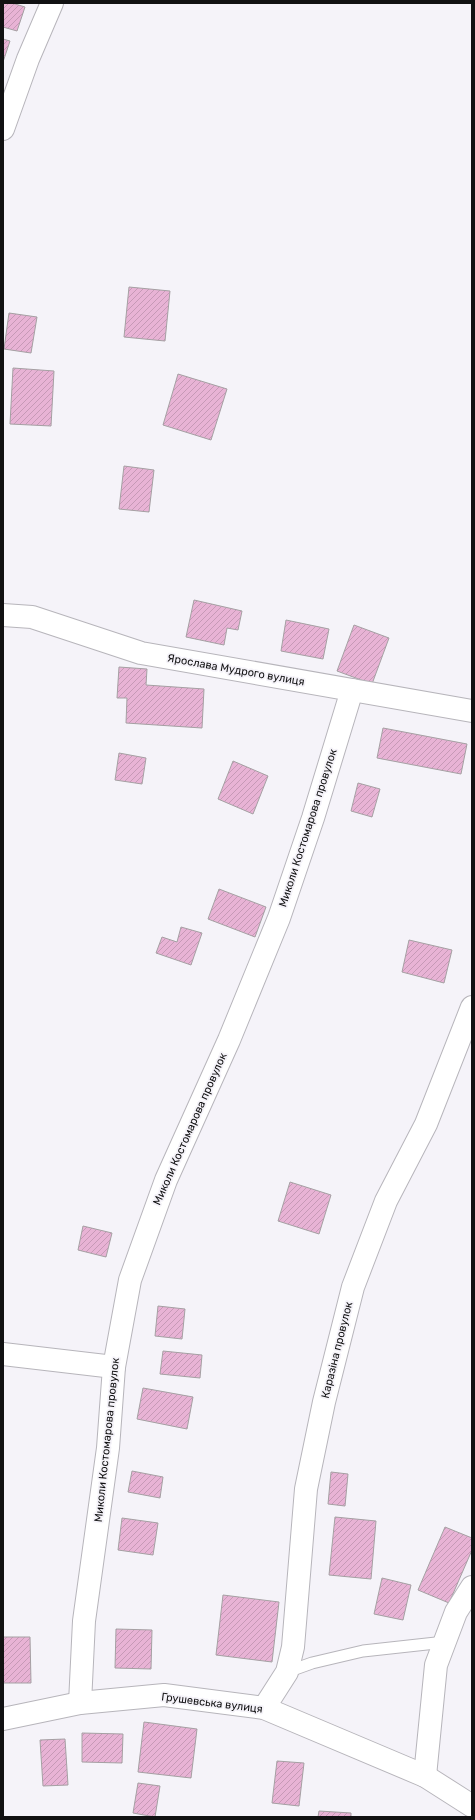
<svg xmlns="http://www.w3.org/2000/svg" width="475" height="1820" font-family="Rubik,sans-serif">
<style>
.building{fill:url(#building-hatch);stroke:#a5a0a3}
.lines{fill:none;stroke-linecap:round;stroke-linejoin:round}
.lane-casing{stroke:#b7b5bb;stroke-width:13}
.street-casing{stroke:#b7b5bb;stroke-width:24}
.lane{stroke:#fff;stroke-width:11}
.street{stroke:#fff;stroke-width:22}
.labels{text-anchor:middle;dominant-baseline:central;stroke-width:3.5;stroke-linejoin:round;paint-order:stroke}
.street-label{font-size:11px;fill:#111112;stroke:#f5f3f9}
</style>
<defs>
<pattern id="building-hatch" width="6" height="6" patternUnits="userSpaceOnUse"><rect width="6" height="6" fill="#e8b3d5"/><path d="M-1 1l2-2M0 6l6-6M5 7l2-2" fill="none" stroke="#c699b6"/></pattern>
</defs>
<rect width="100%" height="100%" fill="#f5f3f9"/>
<g class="building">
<path d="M3 3H12L25 7 17 31 3 27Z"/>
<path d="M3 39 10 41 3 62Z"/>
<path d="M129 287 170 291 165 341 124 337Z"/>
<path d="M9 313 37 317 31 353 4 349Z"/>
<path d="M13 368 54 371 51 426 10 424Z"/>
<path d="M178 374 227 389 211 440 163 425Z"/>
<path d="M124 466 154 470 149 512 119 509Z"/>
<path d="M194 600 242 611 238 630 227 628 224 645 186 637Z"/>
<path d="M286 620 329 629 323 659 281 651Z"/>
<path d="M354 625 389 638 372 684 337 671Z"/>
<path d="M119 667 147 669 146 685 204 689 202 728 126 723 127 698H117Z"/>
<path d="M383 728 467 744 461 774 377 758Z"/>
<path d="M119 753 146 758 142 784 115 780Z"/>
<path d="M233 761 268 776 253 814 218 799Z"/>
<path d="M358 783 380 789 372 817 351 811Z"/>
<path d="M219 889 266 907 255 937 208 919Z"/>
<path d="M181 927 202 933 191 965 156 953 162 937 177 942Z"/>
<path d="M409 940 452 950 444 983 402 972Z"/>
<path d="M290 1182 331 1195 319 1234 278 1221Z"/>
<path d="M83 1226 112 1233 106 1257 78 1250Z"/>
<path d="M158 1306 185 1309 182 1339 155 1336Z"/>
<path d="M163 1351 202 1355 200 1378 160 1374Z"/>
<path d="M143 1388 193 1397 187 1429 137 1419Z"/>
<path d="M132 1471 163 1477 160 1498 128 1492Z"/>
<path d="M331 1472 348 1474 345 1506 328 1504Z"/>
<path d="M335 1517 376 1521 371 1579 329 1575Z"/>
<path d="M122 1518 158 1523 153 1555 118 1550Z"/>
<path d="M445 1527 472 1538V1550L449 1603 418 1590Z"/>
<path d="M382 1578 411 1585 403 1620 374 1614Z"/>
<path d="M223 1595 279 1602 272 1662 216 1655Z"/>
<path d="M116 1629 152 1630 151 1669 115 1668Z"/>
<path d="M3 1637H30L31 1683H3Z"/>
<path d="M144 1722 197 1729 191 1778 138 1772Z"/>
<path d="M82 1733 123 1734 122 1763 82 1762Z"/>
<path d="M65 1739 68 1785 43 1786 40 1740Z"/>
<path d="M277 1761 304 1763 299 1806 272 1803Z"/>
<path d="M138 1783 160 1786 155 1817 133 1813Z"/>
<path d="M319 1811 351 1813V1817H318Z"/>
</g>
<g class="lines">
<g class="lane-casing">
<path id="lane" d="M287 1672 312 1663 363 1651 445 1642"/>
</g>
<g class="street-casing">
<g id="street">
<path d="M3 129 28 59 52 3"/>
<path d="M3 615 32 617 141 653 472 711"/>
<path d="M3 1354 114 1367"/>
<path d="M80 1703 84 1621 108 1448 114 1367 130 1280 166 1180 229 1040 279 918 313 818 352 690"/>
<path d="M264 1708 287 1672 293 1647 306 1489 324 1402 353 1287 386 1201 426 1124 472 1007"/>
<path d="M3 1719 80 1703 164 1695 264 1708 425 1776 472 1806"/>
<path d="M425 1776 436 1665 456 1612 472 1587"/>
</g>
</g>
<use href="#lane" class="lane"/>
<use href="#street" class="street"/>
</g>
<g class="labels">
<g class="street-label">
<text transform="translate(236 670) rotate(10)">Ярослава Мудрого вулиця</text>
<text transform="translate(308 828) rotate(-72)">Миколи Костомарова провулок</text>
<text transform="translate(190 1129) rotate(-66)">Миколи Костомарова провулок</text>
<text transform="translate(337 1350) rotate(-76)">Каразіна провулок</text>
<text transform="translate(107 1440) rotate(-84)">Миколи Костомарова провулок</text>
<text transform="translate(212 1703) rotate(7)">Грушевська вулиця</text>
</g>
</g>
<rect width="475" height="1820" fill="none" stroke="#111112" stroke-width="8"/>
</svg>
